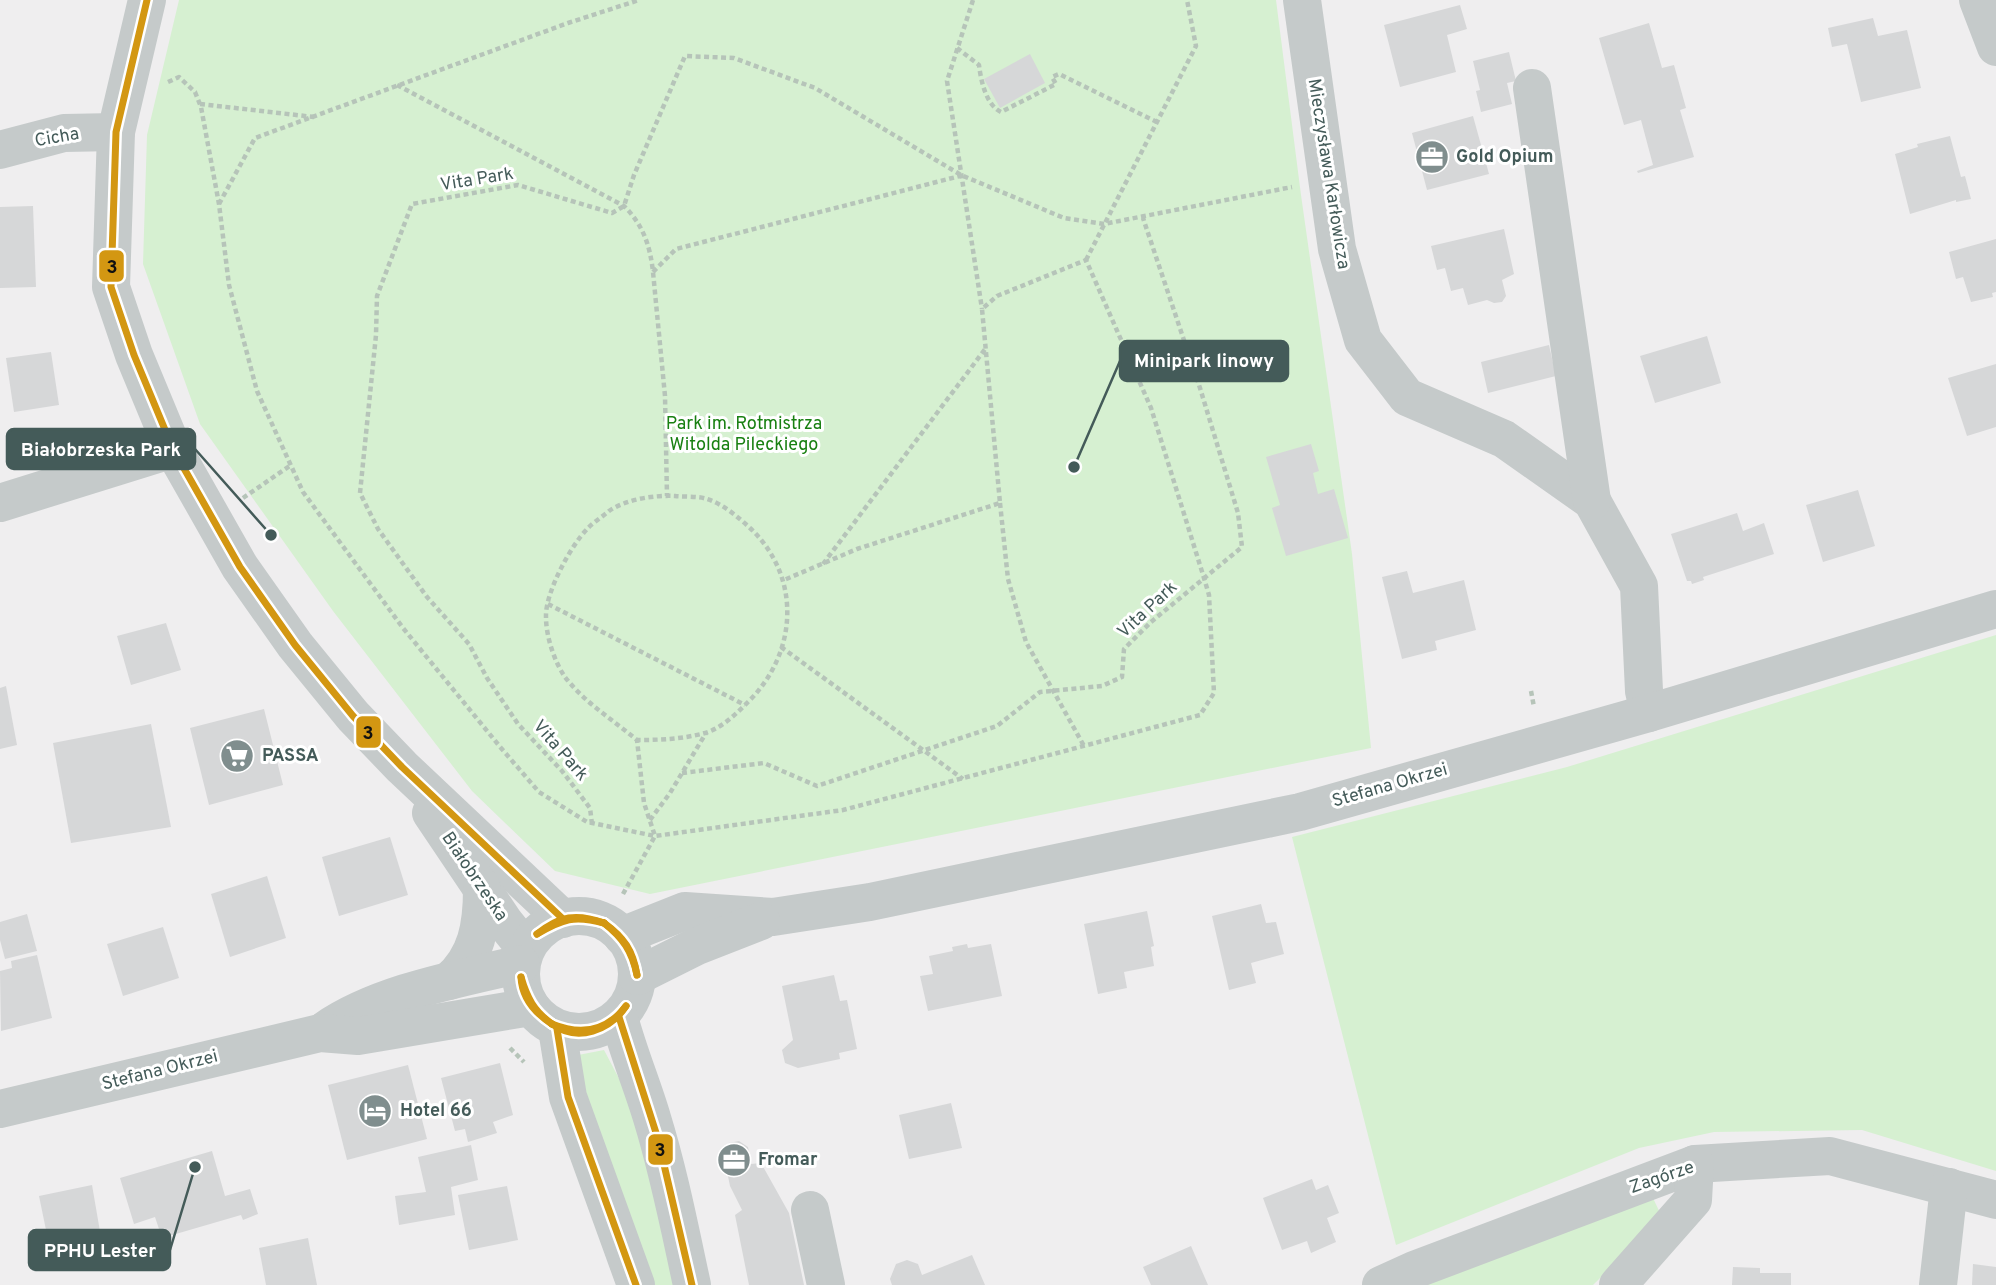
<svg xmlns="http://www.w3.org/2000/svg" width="1996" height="1285" font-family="Overpass,sans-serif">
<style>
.green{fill:#d6f0d1}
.building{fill:#d6d7d8}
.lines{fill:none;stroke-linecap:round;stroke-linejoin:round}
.path{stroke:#b6c4b9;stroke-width:4.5;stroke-dasharray:5 3.5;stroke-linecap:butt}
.minor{stroke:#c5caca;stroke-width:38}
.bus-1-casing{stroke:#fff;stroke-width:12}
.bus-1{stroke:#d39712;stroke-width:7}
.labels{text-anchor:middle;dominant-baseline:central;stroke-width:6;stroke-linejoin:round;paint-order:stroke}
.street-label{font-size:18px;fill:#445b59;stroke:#fff}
.poi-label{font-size:18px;font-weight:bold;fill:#445b59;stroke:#fff;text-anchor:start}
.park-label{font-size:18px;fill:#198012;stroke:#fff}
.leader{fill:none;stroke:#445b59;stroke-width:2.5}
.callout-dot{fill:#445b59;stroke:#fff;stroke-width:2.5}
.callout{fill:#445b59;stroke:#445b59;stroke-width:2.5}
.callout-label{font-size:19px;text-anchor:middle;font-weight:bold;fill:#fff}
.line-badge{stroke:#fff;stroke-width:2.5}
.pale-badge-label{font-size:19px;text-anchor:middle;font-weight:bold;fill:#111}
</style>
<rect width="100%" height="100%" fill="#efeeef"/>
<g class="green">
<path d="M179 0H1276L1301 195 1352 554 1371 748 650 894 555 871 472 791 333 611 200 424 143 264 147 135Z"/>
<path d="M1996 635V1171L1862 1130 1714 1132 1639 1148 1396 1245 1292 837 1567 767Z"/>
<path d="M604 1050 635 1109 675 1285H655L581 1088 573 1056Z"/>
<path d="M1652 1196 1662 1217 1593 1285H1426Z"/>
</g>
<g class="building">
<path d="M1460 5 1467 29 1447 35 1456 72 1400 87 1384 25Z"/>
<path d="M1873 18 1878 36 1907 30 1921 88 1861 102 1847 44 1832 47 1828 28Z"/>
<path d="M1649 23 1662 68 1674 65 1686 108 1680 110 1694 157 1638 173 1637 171 1653 165 1641 120 1624 125 1599 38Z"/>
<path d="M1509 52 1516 81 1507 83 1512 104 1481 112 1476 91 1480 90 1473 61Z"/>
<path d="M1030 54 1045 83 1000 108 984 79Z"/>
<path d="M1473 116 1489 174 1427 190 1412 133Z"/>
<path d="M1950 136 1961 177 1965 176 1971 199 1956 202V200L1910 214 1895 154 1918 147 1917 144Z"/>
<path d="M33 206 36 287 0 288V207Z"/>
<path d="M1504 229 1514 274 1502 280 1506 296 1502 302 1494 303 1487 300 1468 305 1463 288 1451 291 1445 268 1437 270 1431 246Z"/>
<path d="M1996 239V292L1992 293 1993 297 1971 302 1963 277 1956 279 1949 252Z"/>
<path d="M1707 336 1721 383 1655 403 1640 356Z"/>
<path d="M1549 345 1556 376 1488 393 1481 362Z"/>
<path d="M51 352 59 405 14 412 6 358Z"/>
<path d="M1996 364V427L1967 436 1948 378Z"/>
<path d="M1311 444 1319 471 1313 473 1318 494 1334 489 1348 538 1286 556 1272 508 1280 505 1266 457Z"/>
<path d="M1858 490 1875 546 1823 562 1806 505Z"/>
<path d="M1737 513 1743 531 1764 523 1774 554 1703 577 1704 580 1692 584 1691 581H1687L1671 534Z"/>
<path d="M1407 571 1413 593 1464 580 1476 630 1435 641 1437 650 1402 659 1382 577Z"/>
<path d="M166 623 181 670 131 685 117 636Z"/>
<path d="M6 686 17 745 0 749V688Z"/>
<path d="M264 709 283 785 209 805 190 728Z"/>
<path d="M151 724 171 827 71 843 53 743Z"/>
<path d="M390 837 408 895 339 916 322 857Z"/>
<path d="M267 876 286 938 230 957 211 894Z"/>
<path d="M1261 904 1266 923 1276 922 1284 954 1251 963 1256 983 1229 990 1212 916Z"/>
<path d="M1147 911 1154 946 1151 947 1154 966 1124 972 1127 988 1098 994 1084 924Z"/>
<path d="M27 914 37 951 5 959 0 940V922Z"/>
<path d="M163 927 179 978 123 996 107 944Z"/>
<path d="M967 944 968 948 991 944 1002 996 928 1011 920 976 933 974 929 956 953 951 952 947Z"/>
<path d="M37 955 52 1018 1 1031 0 971 12 968 11 961Z"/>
<path d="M834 975 840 1001 847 1000 857 1049 839 1053 840 1059 798 1068 785 1063 782 1050 793 1040 782 986Z"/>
<path d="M500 1063 513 1115 493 1122 497 1133 468 1142 465 1129 455 1131 441 1078Z"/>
<path d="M408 1065 427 1139 347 1160 328 1085Z"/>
<path d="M951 1103 962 1148 909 1159 899 1115Z"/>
<path d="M739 1141 748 1147 751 1164 761 1163 789 1213 804 1285H749L735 1215 742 1210 730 1186 723 1152 729 1143Z"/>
<path d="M471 1145 478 1180 451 1187 455 1215 399 1225 395 1196 426 1192 418 1157Z"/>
<path d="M212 1151 225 1196 250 1189 258 1214 243 1220 241 1215 162 1238 155 1217 134 1224 120 1178Z"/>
<path d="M1312 1179 1316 1190 1328 1185 1339 1213 1327 1218 1336 1242 1311 1253 1307 1241 1282 1250 1263 1198Z"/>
<path d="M92 1185 103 1249 52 1259 39 1196Z"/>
<path d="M507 1186 518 1240 469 1250 458 1195Z"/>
<path d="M308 1238 317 1285H266L259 1248Z"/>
<path d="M1191 1246 1208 1285H1151L1143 1267Z"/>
<path d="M972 1255 985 1285H892L890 1279 896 1264 907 1260 918 1264 922 1275Z"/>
<path d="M1973 1264 1996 1267V1285H1972Z"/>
<path d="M1733 1267 1760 1268V1273H1791V1285H1732Z"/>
</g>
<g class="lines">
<g class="path">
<path d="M973 0 947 81 982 309"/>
<path d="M957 48 979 65C981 81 986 105 1001 112L1056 84 1052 77 1059 74 1157 122"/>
<path d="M168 82 179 77 195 92 201 107 219 204 229 285 257 391 303 492 403 628 501 748 539 792 587 822 655 836 843 810 1200 715 1214 693 1209 595 1204 578 1151 408 1086 260 997 296 982 309 1000 503 857 549 784 580"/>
<path d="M397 85 624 206C643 225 650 245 653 272L665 396 667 496"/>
<path d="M200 104 314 117"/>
<path d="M219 204 255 138 568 23 639 0"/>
<path d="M1086 260 1196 46 1187 0"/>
<path d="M653 272 676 249 960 176"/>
<path d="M243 498 291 465"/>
<path d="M1000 503 1008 579 1026 642 1084 746"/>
<path d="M823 564 986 348"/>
<path d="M548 604 745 705"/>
<path d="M781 647 963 779"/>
<path d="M1531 691 1534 707"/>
<path d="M682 773 764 763 817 786 997 726 1040 692 1102 686 1122 677 1124 649 1151 622 1242 547 1238 513 1200 388 1143 218"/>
<path d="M650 820 670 793 706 733"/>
<path d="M592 824 590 808 562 771 518 724 487 678 469 644 427 597 378 529 360 493 376 335 377 296 412 204 518 185 612 213 624 206 634 175 685 56 734 58 815 88 961 175 1064 218 1104 224 1292 187"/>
<path d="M623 894 655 836 644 803 637 740C613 720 584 702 565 677 554 661 546 636 546 617 545 593 571 545 588 528 594 522 602 517 609 511 626 499 655 495 675 496 685 497 698 496 707 499 723 504 738 517 750 528 802 577 798 653 748 702 736 714 722 728 705 733 683 739 660 740 637 740"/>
<path d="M510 1048 524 1062"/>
</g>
<g class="minor">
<path d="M147 0 116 132 111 287 134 355 173 449 240 567 295 645 353 716 402 767 563 919"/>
<path d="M1302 0 1337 249 1363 340 1407 397 1504 439 1592 501 1639 586 1644 691 1649 713"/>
<path d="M1978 0 1996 47"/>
<path d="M1532 88 1592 501"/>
<path d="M0 150 64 133 116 132"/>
<path d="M0 503 173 449"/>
<path d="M431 813 505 923 526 949"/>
<circle cx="579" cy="974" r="58"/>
<path d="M622 936 685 911 773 917 870 902 1300 812 1649 713 1996 609"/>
<path d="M637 976 697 946 761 921"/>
<path d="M449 981C477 957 482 925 482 889"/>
<path d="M619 1017C628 1052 642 1084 652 1118 669 1173 680 1230 692 1285"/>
<path d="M557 1029 568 1097 636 1285"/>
<path d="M325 1030C378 993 458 979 521 964"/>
<path d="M0 1109 320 1033 358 1036 531 1007"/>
<path d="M810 1210 826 1285"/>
<path d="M1381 1285 1414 1270 1695 1164 1830 1156 1996 1200"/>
<path d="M1618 1285 1693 1200 1695 1164"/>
<path d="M1938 1285 1949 1187"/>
</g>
<g class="bus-1-casing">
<g id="bus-1">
<path d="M147 0 116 132 111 287 134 355 173 449 240 567 295 645 353 716 402 767 563 919"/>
<path d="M604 923C624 937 633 951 637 975"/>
<path d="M604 923C623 938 632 951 637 975"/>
<path d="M537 934C560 916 576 913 604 923"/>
<path d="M537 934C563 919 574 915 604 923"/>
<path d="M521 977C527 998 534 1011 552 1024"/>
<path d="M521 977C522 998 535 1013 552 1024"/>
<path d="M619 1017 658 1139 692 1285"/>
<path d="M552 1024C581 1036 607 1031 626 1006"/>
<path d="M552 1024C578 1043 610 1030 626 1006"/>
<path d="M557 1029 568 1097 636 1285"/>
</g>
</g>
<use href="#bus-1" class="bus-1"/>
</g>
<defs>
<g id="office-disc" transform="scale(1.75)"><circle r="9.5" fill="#808e8e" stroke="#fff"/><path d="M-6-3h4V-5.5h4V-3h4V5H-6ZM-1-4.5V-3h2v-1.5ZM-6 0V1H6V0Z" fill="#fff"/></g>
<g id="supermarket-disc" transform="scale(1.75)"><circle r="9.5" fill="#808e8e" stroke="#fff"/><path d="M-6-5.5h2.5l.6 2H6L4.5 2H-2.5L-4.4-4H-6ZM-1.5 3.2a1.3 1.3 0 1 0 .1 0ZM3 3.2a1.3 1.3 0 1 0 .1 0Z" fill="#fff"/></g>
<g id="hotel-disc" transform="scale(1.75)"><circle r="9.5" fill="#808e8e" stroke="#fff"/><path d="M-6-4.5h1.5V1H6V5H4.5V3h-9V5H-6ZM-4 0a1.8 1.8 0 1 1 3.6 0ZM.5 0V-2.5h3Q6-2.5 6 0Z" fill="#fff"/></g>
</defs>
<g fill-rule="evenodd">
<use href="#office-disc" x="1432" y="157"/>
<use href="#supermarket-disc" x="237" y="756"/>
<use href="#hotel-disc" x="375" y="1111"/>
<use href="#office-disc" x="734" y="1160"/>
</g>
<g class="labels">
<g class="street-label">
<text transform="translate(57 138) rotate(-10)">Cicha</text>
<text transform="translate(1328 174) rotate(81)">Mieczysława Karłowicza</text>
<text transform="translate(477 180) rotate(-9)">Vita Park</text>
<text transform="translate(1148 610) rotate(-43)">Vita Park</text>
<text transform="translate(560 751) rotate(49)">Vita Park</text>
<text transform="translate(1390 786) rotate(-16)">Stefana Okrzei</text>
<text transform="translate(474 877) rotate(56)">Białobrzeska</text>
<text transform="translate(160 1071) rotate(-14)">Stefana Okrzei</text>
<text transform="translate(1662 1178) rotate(-19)">Zagórze</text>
</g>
<g class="poi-label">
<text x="1456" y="157">Gold Opium</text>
<text x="262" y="756">PASSA</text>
<text x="400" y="1111">Hotel 66</text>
<text x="758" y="1160">Fromar</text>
</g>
<g class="park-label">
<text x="744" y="424">Park im. Rotmistrza<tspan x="744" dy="21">Witolda Pileckiego</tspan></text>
</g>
</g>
<path class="leader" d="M1074 467L1120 361M271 535L195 449M195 1167L170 1250"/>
<g class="callout-dot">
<circle cx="1074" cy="467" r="7"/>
<circle cx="271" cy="535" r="7"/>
<circle cx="195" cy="1167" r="7"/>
</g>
<g class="callout">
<rect x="1120" y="341" width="168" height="40" rx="7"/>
<rect x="7" y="429" width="188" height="40" rx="7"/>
<rect x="29" y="1230" width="141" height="40" rx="7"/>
</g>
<g class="callout-label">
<text x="1204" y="367">Minipark linowy</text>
<text x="101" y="456">Białobrzeska Park</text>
<text x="100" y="1257">PPHU Lester</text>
</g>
<g class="line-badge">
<rect x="98" y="249" width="27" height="34" rx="7" fill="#d39712"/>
<rect x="355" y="715" width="27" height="34" rx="7" fill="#d39712"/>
<rect x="647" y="1133" width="27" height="33" rx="7" fill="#d39712"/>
</g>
<g class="pale-badge-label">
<text x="112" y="273">3</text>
<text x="368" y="739">3</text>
<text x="660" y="1156">3</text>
</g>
</svg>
